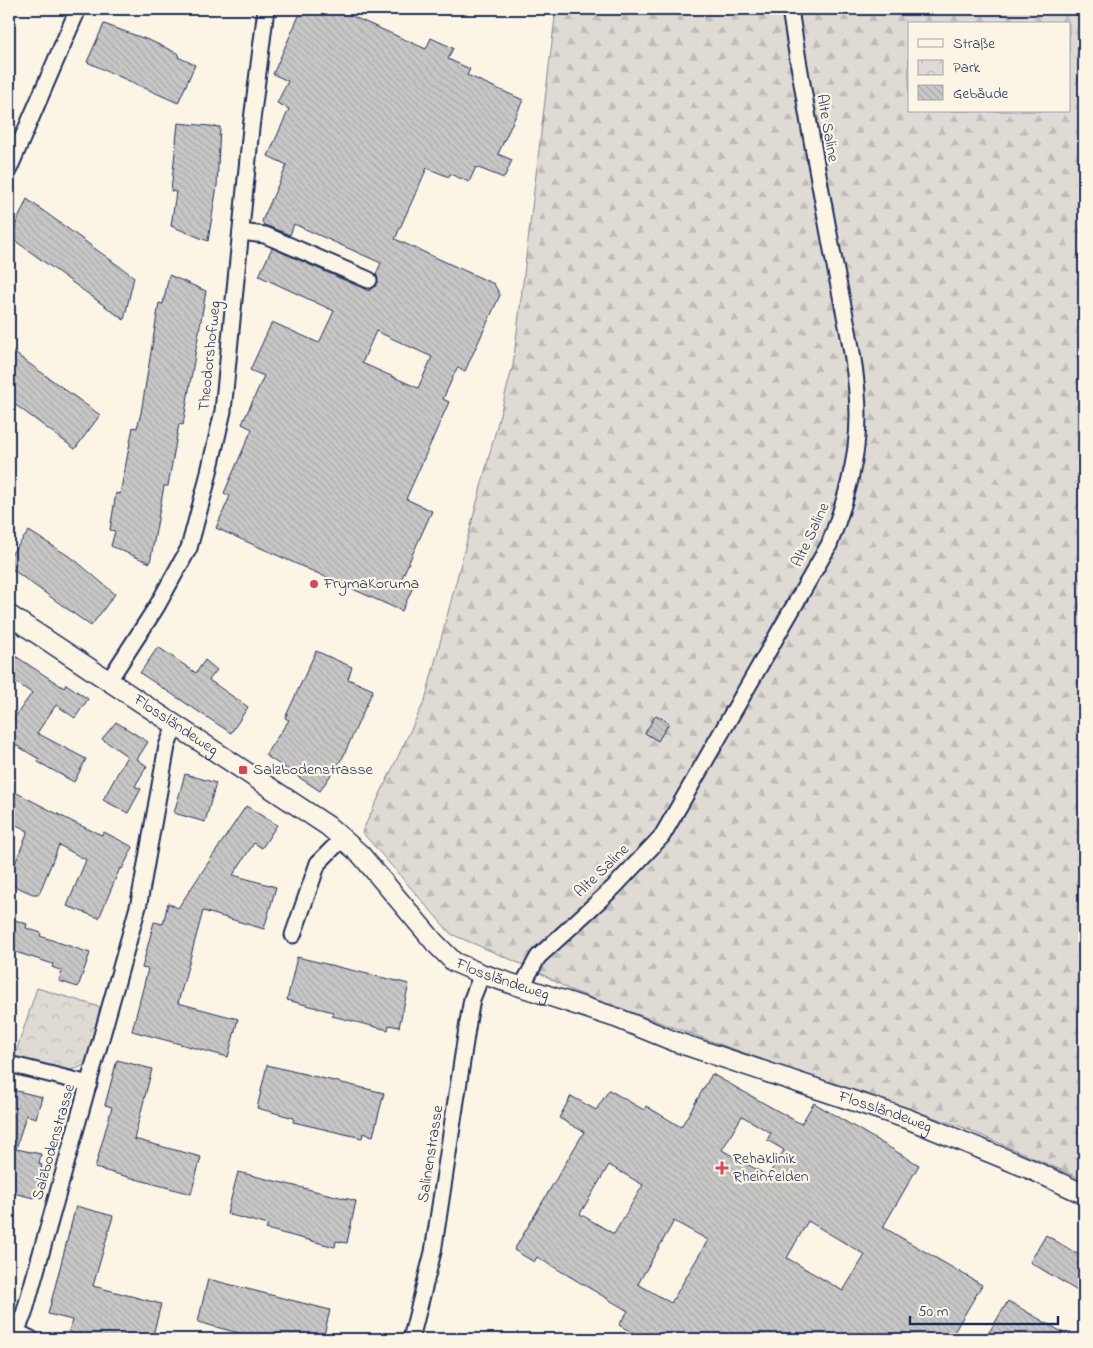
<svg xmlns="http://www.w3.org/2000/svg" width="1093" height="1348" font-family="'Indie Flower',sans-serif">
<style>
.forest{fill:url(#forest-firs);stroke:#7d8599;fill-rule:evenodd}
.park{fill:url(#park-crowns);stroke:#7d8599}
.building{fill:url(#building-back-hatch);stroke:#1b2f5e;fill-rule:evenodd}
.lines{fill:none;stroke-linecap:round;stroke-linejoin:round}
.minor-casing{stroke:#1b2f5e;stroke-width:19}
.tertiary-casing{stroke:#1b2f5e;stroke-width:22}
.minor{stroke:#fcf5e5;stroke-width:15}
.tertiary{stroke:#fcf5e5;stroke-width:19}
.poi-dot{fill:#d1495b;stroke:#fcf5e5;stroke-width:2}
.labels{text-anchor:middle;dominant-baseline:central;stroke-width:4.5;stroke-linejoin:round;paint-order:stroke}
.street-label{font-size:16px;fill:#1b2f5e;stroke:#fcf5e5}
.poi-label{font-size:16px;fill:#1b2f5e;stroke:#fcf5e5;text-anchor:start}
</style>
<defs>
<pattern id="forest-firs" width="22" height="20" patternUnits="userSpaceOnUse" patternTransform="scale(1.25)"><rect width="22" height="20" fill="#dfdbd4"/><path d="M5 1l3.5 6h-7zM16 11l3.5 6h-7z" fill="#bfbcb8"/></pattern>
<pattern id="park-crowns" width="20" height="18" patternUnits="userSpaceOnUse" patternTransform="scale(1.25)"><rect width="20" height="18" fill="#dfdbd4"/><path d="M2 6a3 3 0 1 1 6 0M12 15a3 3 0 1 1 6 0" fill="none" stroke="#bfbcb8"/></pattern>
<pattern id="building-back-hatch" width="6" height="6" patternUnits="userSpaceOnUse" patternTransform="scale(1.25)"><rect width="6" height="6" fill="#c8c7c6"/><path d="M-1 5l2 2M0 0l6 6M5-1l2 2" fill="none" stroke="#ababac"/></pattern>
</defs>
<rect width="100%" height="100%" fill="#fcf5e5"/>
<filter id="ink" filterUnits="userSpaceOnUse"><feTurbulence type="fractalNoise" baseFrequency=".02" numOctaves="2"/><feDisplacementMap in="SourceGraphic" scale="10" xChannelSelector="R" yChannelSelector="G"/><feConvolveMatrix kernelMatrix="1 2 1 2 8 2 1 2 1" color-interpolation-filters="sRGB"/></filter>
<g filter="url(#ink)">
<path class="forest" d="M556 9H1084V1180L962 1127 758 1058 570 990 535 970 451 934 362 832 425 700 513 365ZM909 24H1069V111H909Z"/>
<path class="park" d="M37 988 100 1007 87 1062C70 1080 35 1063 14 1058Z"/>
<g class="building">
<path d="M302 9H336L426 49 431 38 453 48 448 59 470 69 467 75 523 100 498 154 512 160 504 178 476 167 469 182 450 174 449 177 427 168 395 239 494 284 500 295 465 371 457 368 443 399 449 402 406 499 432 511 400 582 413 587 402 611 216 528 230 496 224 493 252 429 242 424 264 376 250 370 272 322 319 343 334 311 259 276 272 248 369 291 378 283 376 274 381 263 294 224 290 235 264 225 262 221 287 165 268 156 289 109 277 103 288 81 273 74ZM376 331 432 357 418 388 362 363Z"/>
<path d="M104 24 151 41 179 54 178 57 195 65 178 103 87 62Z"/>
<path d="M178 123 220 127 217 186 208 241 171 226 176 192 171 191Z"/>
<path d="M27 199 134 277 124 320 10 237Z"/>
<path d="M169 275 206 291 183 425 179 424 168 486H164L150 563 111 546 115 531 110 530 116 493 120 494 133 427 137 428 141 413 159 303 163 304Z"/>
<path d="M9 349 100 415 75 449 9 400Z"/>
<path d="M29 531 75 560 115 594 91 626 9 567V557Z"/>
<path d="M158 647 196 673 205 660 217 670 209 680 248 707 231 733 140 673Z"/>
<path d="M316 651 352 667 348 679 373 690 343 757 320 791 265 755 289 720 285 718Z"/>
<path d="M9 652 64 688 66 684 88 699 75 718 56 705 37 733 86 759 74 782 38 762 39 759 9 741V725L32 693 9 678Z"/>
<path d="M656 715 669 723 658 741 645 733Z"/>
<path d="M116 722 148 742 137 759 147 766 135 786 141 789 128 813 103 800 127 756 102 739Z"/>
<path d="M185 774 216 783 205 822 174 813Z"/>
<path d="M9 789 77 824 97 833 102 835 104 832 133 847 122 869 120 868 99 918 67 906 86 860 59 845 39 894H33L9 884V879L28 831 9 821Z"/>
<path d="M246 806 277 825 262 848 254 843 233 875 276 887 264 929 203 911 178 1003 238 1019 228 1057 132 1031 148 969 142 968 154 922 163 924 168 903 178 908Z"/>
<path d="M9 918 27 924 26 928 41 933 40 936 90 953 78 987 59 981 62 971 52 967 53 964 9 950Z"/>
<path d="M297 957 409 984 399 1027 389 1025 388 1030 332 1016 333 1012 287 1000Z"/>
<path d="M117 1060 152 1069 134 1139 201 1157 191 1194 95 1168 112 1107 105 1105Z"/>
<path d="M267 1065 384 1093 373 1136 363 1133 362 1138 293 1122 294 1118 257 1108Z"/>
<path d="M712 1074 801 1124 814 1103 919 1165 883 1227 982 1285 950 1339H644L619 1325 628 1311 537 1257 534 1262 514 1250 584 1132 559 1118 571 1096 596 1110 609 1090 644 1110 646 1106 681 1127ZM742 1116 771 1133 767 1140 784 1150 768 1176 722 1150ZM609 1165 643 1185 614 1234 580 1214ZM674 1221 708 1240 671 1303 638 1284ZM808 1221 865 1255 843 1291 787 1258Z"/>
<path d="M9 1089 42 1097 36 1118 26 1115 16 1149 41 1154 39 1164 42 1165 34 1198 9 1192Z"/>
<path d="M238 1172 356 1201 347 1243 336 1241 335 1247 266 1229 268 1225 227 1214Z"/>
<path d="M76 1206 113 1216 93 1286 161 1304 152 1339 124 1334 122 1339H97L69 1332 72 1320 48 1314Z"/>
<path d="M1046 1235 1084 1258V1295L1030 1262Z"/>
<path d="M208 1279 330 1310 323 1339H249V1336L198 1322Z"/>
<path d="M1008 1301 1074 1339H985Z"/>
</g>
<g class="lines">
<g class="minor-casing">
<g id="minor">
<path d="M9 169 78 9"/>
<path d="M241 232 265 235 369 280"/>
<path d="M108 682 157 606 189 548 206 485 223 411 251 128 266 9"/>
<path d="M293 935 318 863 342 839"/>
<path d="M522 986 538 957 614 887 662 836 829 545C845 503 858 461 858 416 858 368 844 313 835 266 819 181 803 95 790 9"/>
<path d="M9 1064 89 1084"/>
<path d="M9 1328 31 1339"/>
<path d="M16 1332 24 1314 139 903 167 746 175 726"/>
<path d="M411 1339 433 1252 468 1022 472 999 482 974"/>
</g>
</g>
<g class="tertiary-casing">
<g id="tertiary">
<path id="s1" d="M9 615 328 826 361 855 435 943 454 962 482 974 617 1018 676 1042 908 1119 1030 1169 1084 1194"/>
</g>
</g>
<use href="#minor" class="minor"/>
<use href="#tertiary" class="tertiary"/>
</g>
</g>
<g class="poi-dot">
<circle cx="314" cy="584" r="5"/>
<rect x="238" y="765" width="10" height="10" rx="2.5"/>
<path d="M719.5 1160.5h5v5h5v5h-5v5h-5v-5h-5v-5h5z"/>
</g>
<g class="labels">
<g class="street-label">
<text transform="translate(827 128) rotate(80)">Alte Saline</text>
<text transform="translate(210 356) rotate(-84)">Theodorshofweg</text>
<text transform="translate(811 535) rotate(-65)">Alte Saline</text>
<text stroke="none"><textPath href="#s1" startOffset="200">Flossländeweg</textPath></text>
<text transform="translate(602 871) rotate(-44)">Alte Saline</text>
<text stroke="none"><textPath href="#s1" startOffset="620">Flossländeweg</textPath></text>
<text stroke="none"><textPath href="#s1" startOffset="1025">Flossländeweg</textPath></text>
<text transform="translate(54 1142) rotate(-74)">Salzbodenstrasse</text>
<text transform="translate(431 1154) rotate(-81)">Salinenstrasse</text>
</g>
<g class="poi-label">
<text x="324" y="584">FrymaKoruma</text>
<text x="253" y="770">Salzbodenstrasse</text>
<text x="733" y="1159">Rehaklinik<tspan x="733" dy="18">Rheinfelden</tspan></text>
</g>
</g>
<rect width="1093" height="1348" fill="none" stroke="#fcf5e5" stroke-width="30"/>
<rect x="15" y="15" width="1063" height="1318" fill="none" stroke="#1b2f5e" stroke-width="2" filter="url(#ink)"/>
<rect x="908" y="22" width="162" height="90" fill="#fcf5e5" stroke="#a2a6af"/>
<rect x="918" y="39" width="25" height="8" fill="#fcf5e5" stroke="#a2a6af"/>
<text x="953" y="48" font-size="15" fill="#1b2f5e">Straße</text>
<rect x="918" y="60" width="25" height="15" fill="url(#park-crowns)" stroke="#a2a6af"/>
<text x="953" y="72" font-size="15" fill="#1b2f5e">Park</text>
<rect x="918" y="85" width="25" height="15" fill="url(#building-back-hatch)" stroke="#a2a6af"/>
<text x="953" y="98" font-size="15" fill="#1b2f5e">Gebäude</text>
<path d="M910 1316v8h148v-8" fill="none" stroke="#1b2f5e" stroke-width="2.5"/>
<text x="918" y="1316" font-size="15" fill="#1b2f5e" stroke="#fcf5e5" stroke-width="4" paint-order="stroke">50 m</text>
</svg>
